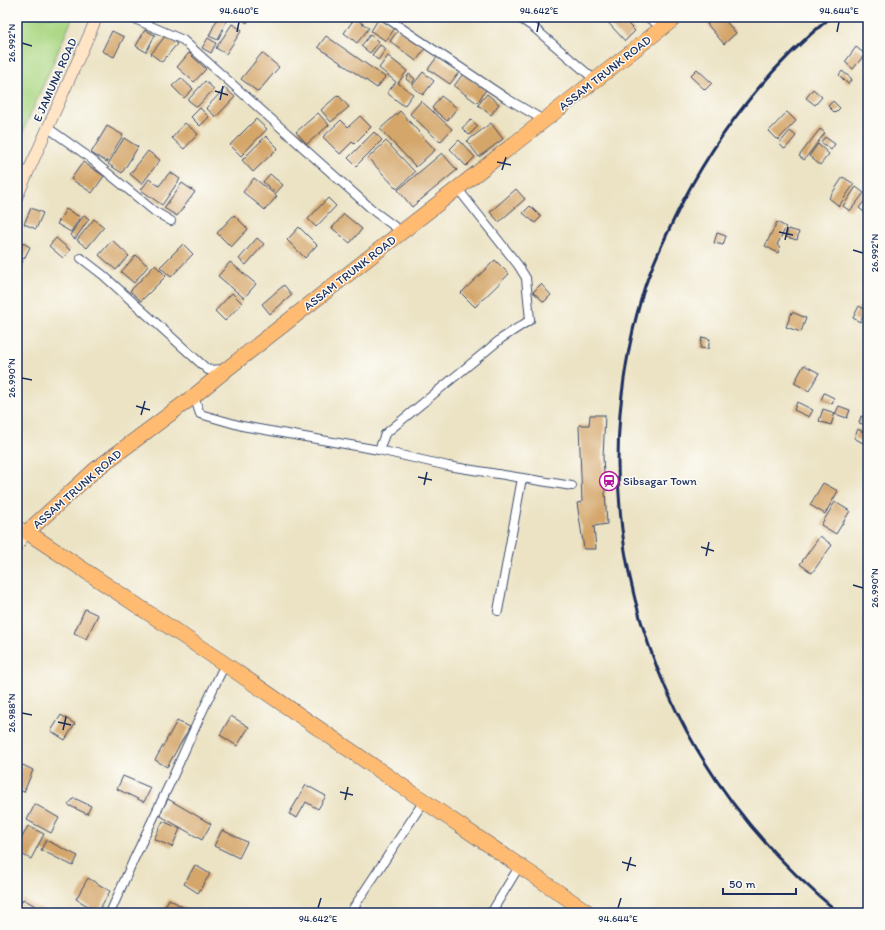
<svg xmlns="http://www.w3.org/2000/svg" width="885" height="930" font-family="Itim,sans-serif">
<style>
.green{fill:#abd783;stroke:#638370}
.building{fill:#d4a66a}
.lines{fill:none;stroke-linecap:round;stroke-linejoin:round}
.street-casing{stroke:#3a4a6d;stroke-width:10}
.secondary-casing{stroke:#3a4a6d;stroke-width:12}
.highway-casing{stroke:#3a4a6d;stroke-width:16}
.street{stroke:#fff;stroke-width:8}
.secondary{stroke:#ffe4c6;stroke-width:11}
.highway{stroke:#ffbb71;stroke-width:15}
.rail{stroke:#1b2f5e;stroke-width:3}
.ticks{fill:none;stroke:#1b2f5e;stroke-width:1.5}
.labels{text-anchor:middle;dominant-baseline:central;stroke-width:3;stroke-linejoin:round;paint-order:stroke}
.street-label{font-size:12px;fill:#1b2f5e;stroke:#fdfcf7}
.poi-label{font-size:12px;fill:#1b2f5e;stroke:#fdfcf7;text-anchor:start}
.neatline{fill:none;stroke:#1b2f5e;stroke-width:1.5}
.ticks-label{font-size:10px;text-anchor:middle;fill:#1b2f5e}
</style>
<rect width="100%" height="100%" fill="#fdfcf7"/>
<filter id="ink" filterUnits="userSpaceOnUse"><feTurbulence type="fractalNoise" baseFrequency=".025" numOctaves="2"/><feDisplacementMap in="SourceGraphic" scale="8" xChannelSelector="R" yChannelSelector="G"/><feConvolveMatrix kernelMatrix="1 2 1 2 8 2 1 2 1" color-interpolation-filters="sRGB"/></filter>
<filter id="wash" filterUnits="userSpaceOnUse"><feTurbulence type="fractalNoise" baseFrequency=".012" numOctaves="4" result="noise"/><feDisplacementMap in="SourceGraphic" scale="16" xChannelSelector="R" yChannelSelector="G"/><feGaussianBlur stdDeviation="0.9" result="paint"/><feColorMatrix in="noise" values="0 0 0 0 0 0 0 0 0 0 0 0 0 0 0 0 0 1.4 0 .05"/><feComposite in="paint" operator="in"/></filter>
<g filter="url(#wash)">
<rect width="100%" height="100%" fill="#ece3c4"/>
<path class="green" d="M17 17H73L17 145Z"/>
<g id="blocks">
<g class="building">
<path d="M218 17H228L218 40 209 36Z"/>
<path d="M238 17H251L247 23Z"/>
<path d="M603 17H621L635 31 625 41Z"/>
<path d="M715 17H722L736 33 724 44 707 24Z"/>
<path d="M355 18 369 28 357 43 344 33Z"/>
<path d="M379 18 395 28 386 41 371 31Z"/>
<path d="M232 24 242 30 226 54 216 48Z"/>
<path d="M399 29 425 49 416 61 390 41Z"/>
<path d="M145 30 155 35 146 52 136 46Z"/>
<path d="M112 31 124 37 114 57 102 51Z"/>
<path d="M166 35 177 44 162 62 151 54Z"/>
<path d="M370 35 379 42 370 53 361 46Z"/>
<path d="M326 36 385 77 377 88 318 47Z"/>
<path d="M208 38 216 43 211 53 202 48Z"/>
<path d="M380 45 386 49 378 60 372 55Z"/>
<path d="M856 47 865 54 853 69 845 62Z"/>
<path d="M189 53 206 69 194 82 177 67Z"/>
<path d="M262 53 279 67 258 92 241 79Z"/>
<path d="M388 56 407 71 398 83 413 94 404 106 387 93 396 82 379 68Z"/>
<path d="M437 57 459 72 450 84 428 69Z"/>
<path d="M697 69 712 83 705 90 690 76Z"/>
<path d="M842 71 852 79 848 84 839 75Z"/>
<path d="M423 72 434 81 423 95 412 86Z"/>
<path d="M409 74 415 79 412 84 406 79Z"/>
<path d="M463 74 486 90 477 103 454 86Z"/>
<path d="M181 78 193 89 184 98 172 86Z"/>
<path d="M205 81 214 89 197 107 188 100Z"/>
<path d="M225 88 235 97 216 117 206 108Z"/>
<path d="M813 89 822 97 815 105 806 98Z"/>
<path d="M487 94 499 104 491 115 478 105Z"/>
<path d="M338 95 349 107 331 122 321 110Z"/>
<path d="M441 96 457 108 447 121 432 108Z"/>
<path d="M421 101 452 129 440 142 410 114Z"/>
<path d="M833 101 840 108 835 113 828 106Z"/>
<path d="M200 108 209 117 200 126 191 117Z"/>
<path d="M400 111 435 150 416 167 380 129Z"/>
<path d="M787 112 796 121 778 140 769 131Z"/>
<path d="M318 113 329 125 307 144 296 132Z"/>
<path d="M360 116 371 127 354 144 352 142 340 154 323 137 341 120 348 127Z"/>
<path d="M256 119 267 129 241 156 230 145Z"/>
<path d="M471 120 478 126 469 135 462 128Z"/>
<path d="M185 123 198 134 184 149 172 138Z"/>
<path d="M491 123 503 139 479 157 467 141Z"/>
<path d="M107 126 123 135 107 162 91 153Z"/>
<path d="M820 129 825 133 804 160 799 156Z"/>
<path d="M790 131 796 136 785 149 779 144Z"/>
<path d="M374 132 382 140 356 166 348 158Z"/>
<path d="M266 136 278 148 253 172 242 160Z"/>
<path d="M825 137 835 144 831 150 821 142Z"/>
<path d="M124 138 138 147 122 173 108 164Z"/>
<path d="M459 140 475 157 466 166 450 149Z"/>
<path d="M386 141 415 172 397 189 368 158Z"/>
<path d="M818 144 829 154 820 165 809 156Z"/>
<path d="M148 151 160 160 142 184 130 174Z"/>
<path d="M442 153 457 170 412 207 398 190Z"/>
<path d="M83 162 104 176 92 193 71 179Z"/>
<path d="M170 172 180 179 162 205 141 190 149 179 159 186Z"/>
<path d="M270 174 283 185 276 193 263 182Z"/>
<path d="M843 177 854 184 839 206 829 198Z"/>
<path d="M254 178 277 196 265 210 243 192Z"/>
<path d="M182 183 195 192 177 216 164 208Z"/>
<path d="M856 187 864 193 850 211 843 206Z"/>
<path d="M516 189 525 199 499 222 490 212Z"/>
<path d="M868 196V215L859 208Z"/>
<path d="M328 198 336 206 316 227 308 219Z"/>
<path d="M530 206 541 217 535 223 523 213Z"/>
<path d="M31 208 43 213 36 229 24 224Z"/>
<path d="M66 209 80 217 71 232 57 224Z"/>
<path d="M344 214 362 229 350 243 332 228Z"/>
<path d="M84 215 89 219 75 239 70 235Z"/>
<path d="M234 215 248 229 231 247 217 233Z"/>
<path d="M94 219 104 227 87 248 77 240Z"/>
<path d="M777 222 786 227 777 245 780 247 778 253 765 246Z"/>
<path d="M299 227 317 245 305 258 287 240Z"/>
<path d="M788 229 799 232 797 240 786 237Z"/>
<path d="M717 233 726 236 723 245 714 243Z"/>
<path d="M56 238 70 250 63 258 49 246Z"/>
<path d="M257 238 264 244 246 265 239 259Z"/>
<path d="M112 240 129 256 116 270 99 255Z"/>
<path d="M23 243 30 247 24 259 17 256Z"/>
<path d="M183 244 193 254 171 277 160 267Z"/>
<path d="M136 255 148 266 134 283 121 272Z"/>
<path d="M17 258 23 261 18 271H17Z"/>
<path d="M495 260 509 274 475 307 461 293Z"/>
<path d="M230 262 256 284 244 298 218 276Z"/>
<path d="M155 265 166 276 141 301 130 291Z"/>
<path d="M541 284 551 295 544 302 533 292Z"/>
<path d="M284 285 292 295 270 314 262 304Z"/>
<path d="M232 293 242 303 225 321 215 311Z"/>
<path d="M859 306 866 310 860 322 853 318Z"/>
<path d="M792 312 806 318 801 332 786 327Z"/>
<path d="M702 337 710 339 708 349 700 348Z"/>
<path d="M804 365 819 373 809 391 794 383Z"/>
<path d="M824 393 834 398 832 404 821 400Z"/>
<path d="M797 402 813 410 809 417 794 410Z"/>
<path d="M839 406 850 410 847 418 835 414Z"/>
<path d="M823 409 835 413 831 425 819 421Z"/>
<path d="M590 415H605L603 457 607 524 594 526 596 549H584L577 503 582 502 579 425H589Z"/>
<path d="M861 416 868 419 866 425 859 423Z"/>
<path d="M858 429 868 435 863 443 854 438Z"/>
<path d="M823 483 838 491 825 514 810 505Z"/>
<path d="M835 502 850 511 836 534 821 525Z"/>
<path d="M820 536 832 545 812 573 800 564Z"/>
<path d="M85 609 98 615 86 639 74 633Z"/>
<path d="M61 715 75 724 65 740 51 731Z"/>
<path d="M231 716 249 727 237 746 220 735Z"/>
<path d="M177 721 190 727 167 767 155 760Z"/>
<path d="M23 765 33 770 24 792 17 789V772Z"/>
<path d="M123 776 151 788 144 802 117 789Z"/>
<path d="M306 785 326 796 318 809 306 802 297 818 289 814Z"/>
<path d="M74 798 91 806 87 814 68 805Z"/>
<path d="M168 799 211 824 202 840 159 815Z"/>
<path d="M35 804 59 818 51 833 27 820Z"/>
<path d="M163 821 180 829 172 847 154 839Z"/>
<path d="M28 826 44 834 31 859 17 852V847Z"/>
<path d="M222 830 247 842 239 858 214 846Z"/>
<path d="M46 840 78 856 73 866 41 850Z"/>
<path d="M195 865 210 874 198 893 184 884Z"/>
<path d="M88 878 110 891 98 912 76 899Z"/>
<path d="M23 899 45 911 44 913H17V910Z"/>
<path d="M169 899 193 913H168L163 910Z"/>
</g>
</g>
</g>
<g filter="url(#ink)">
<use href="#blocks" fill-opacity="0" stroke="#3a4a6d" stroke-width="1"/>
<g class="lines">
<g class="street-casing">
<g id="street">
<path d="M130 17 183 40 375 212 402 232"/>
<path d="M385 17 506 98 545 121"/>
<path d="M518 17 533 27 595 80"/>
<path d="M647 17 663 28"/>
<path d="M48 128 86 155 154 211 171 221"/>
<path d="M81 258 103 275 208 370 224 369"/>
<path d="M194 396 200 414 242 426 379 450 448 466 572 486"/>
<path d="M379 450 385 434 502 338 530 320 526 278 518 265 458 189"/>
<path d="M498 611 522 478"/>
<path d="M110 913 133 861 170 783 203 710 225 664"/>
<path d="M350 913 424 801"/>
<path d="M491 913 520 865"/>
</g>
</g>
<g class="secondary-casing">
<g id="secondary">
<path d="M17 197 97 17"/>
<path d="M17 526 27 532 17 546"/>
</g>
</g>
<g class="highway-casing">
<path id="highway" d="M589 913 424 801 225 664 27 532 95 470 194 396 227 369 676 17"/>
</g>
<use href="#street" class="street"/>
<use href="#secondary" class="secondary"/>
<use href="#highway" class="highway"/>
<path class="rail" d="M831 17C769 67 720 131 683 201 669 229 655 257 645 286 632 327 624 370 620 413 604 609 687 789 839 913"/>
</g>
</g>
<path class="ticks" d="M237 32 239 22M537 32 539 22M837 32 839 22M22 43 32 46M215 91 228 95M220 100 223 86M497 162 511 165M502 170 506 157M779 232 793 235M785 240 788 227M853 250 863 253M22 378 32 380M136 406 150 410M141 415 145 401M418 477 432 480M424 485 427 472M701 547 714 551M706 556 709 542M853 585 863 588M22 713 32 715M58 722 71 725M63 730 66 717M340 792 353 795M345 800 348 787M622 862 636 866M627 871 631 857M318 908 321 898M618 908 621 898"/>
<defs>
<g id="station-ring" transform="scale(1)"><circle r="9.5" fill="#fdfcf7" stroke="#b5179e" stroke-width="1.5"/><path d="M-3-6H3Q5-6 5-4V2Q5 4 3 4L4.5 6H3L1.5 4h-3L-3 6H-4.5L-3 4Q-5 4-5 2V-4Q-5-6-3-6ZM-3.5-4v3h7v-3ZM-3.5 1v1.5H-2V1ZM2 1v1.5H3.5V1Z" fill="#b5179e"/></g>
</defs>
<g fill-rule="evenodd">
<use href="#station-ring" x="609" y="481"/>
</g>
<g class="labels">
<g class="street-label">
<text transform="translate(605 73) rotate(-38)">ASSAM TRUNK ROAD</text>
<text transform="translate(55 80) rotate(-66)">E JAMUNA ROAD</text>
<text transform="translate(350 273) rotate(-38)">ASSAM TRUNK ROAD</text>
<text transform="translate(77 489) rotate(-41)">ASSAM TRUNK ROAD</text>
</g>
<g class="poi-label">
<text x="623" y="481">Sibsagar Town</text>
</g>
</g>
<rect width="885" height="930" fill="none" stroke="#fdfcf7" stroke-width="44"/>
<path d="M723 888v6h73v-6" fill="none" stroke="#1b2f5e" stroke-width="2"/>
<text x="729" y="888" font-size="12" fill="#1b2f5e" stroke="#fdfcf7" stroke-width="3" paint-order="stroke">50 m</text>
<rect x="22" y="22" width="841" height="886" class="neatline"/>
<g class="ticks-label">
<text x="239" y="14">94.640°E</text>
<text x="539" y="14">94.642°E</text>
<text x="839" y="14">94.644°E</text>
<text transform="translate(11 43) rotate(-90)" y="4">26.992°N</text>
<text transform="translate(874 253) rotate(-90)" y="4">26.992°N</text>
<text transform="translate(11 378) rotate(-90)" y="4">26.990°N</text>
<text transform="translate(874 588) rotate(-90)" y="4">26.990°N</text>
<text transform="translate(11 713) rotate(-90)" y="4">26.988°N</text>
<text x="318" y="922">94.642°E</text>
<text x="618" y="922">94.644°E</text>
</g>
</svg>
